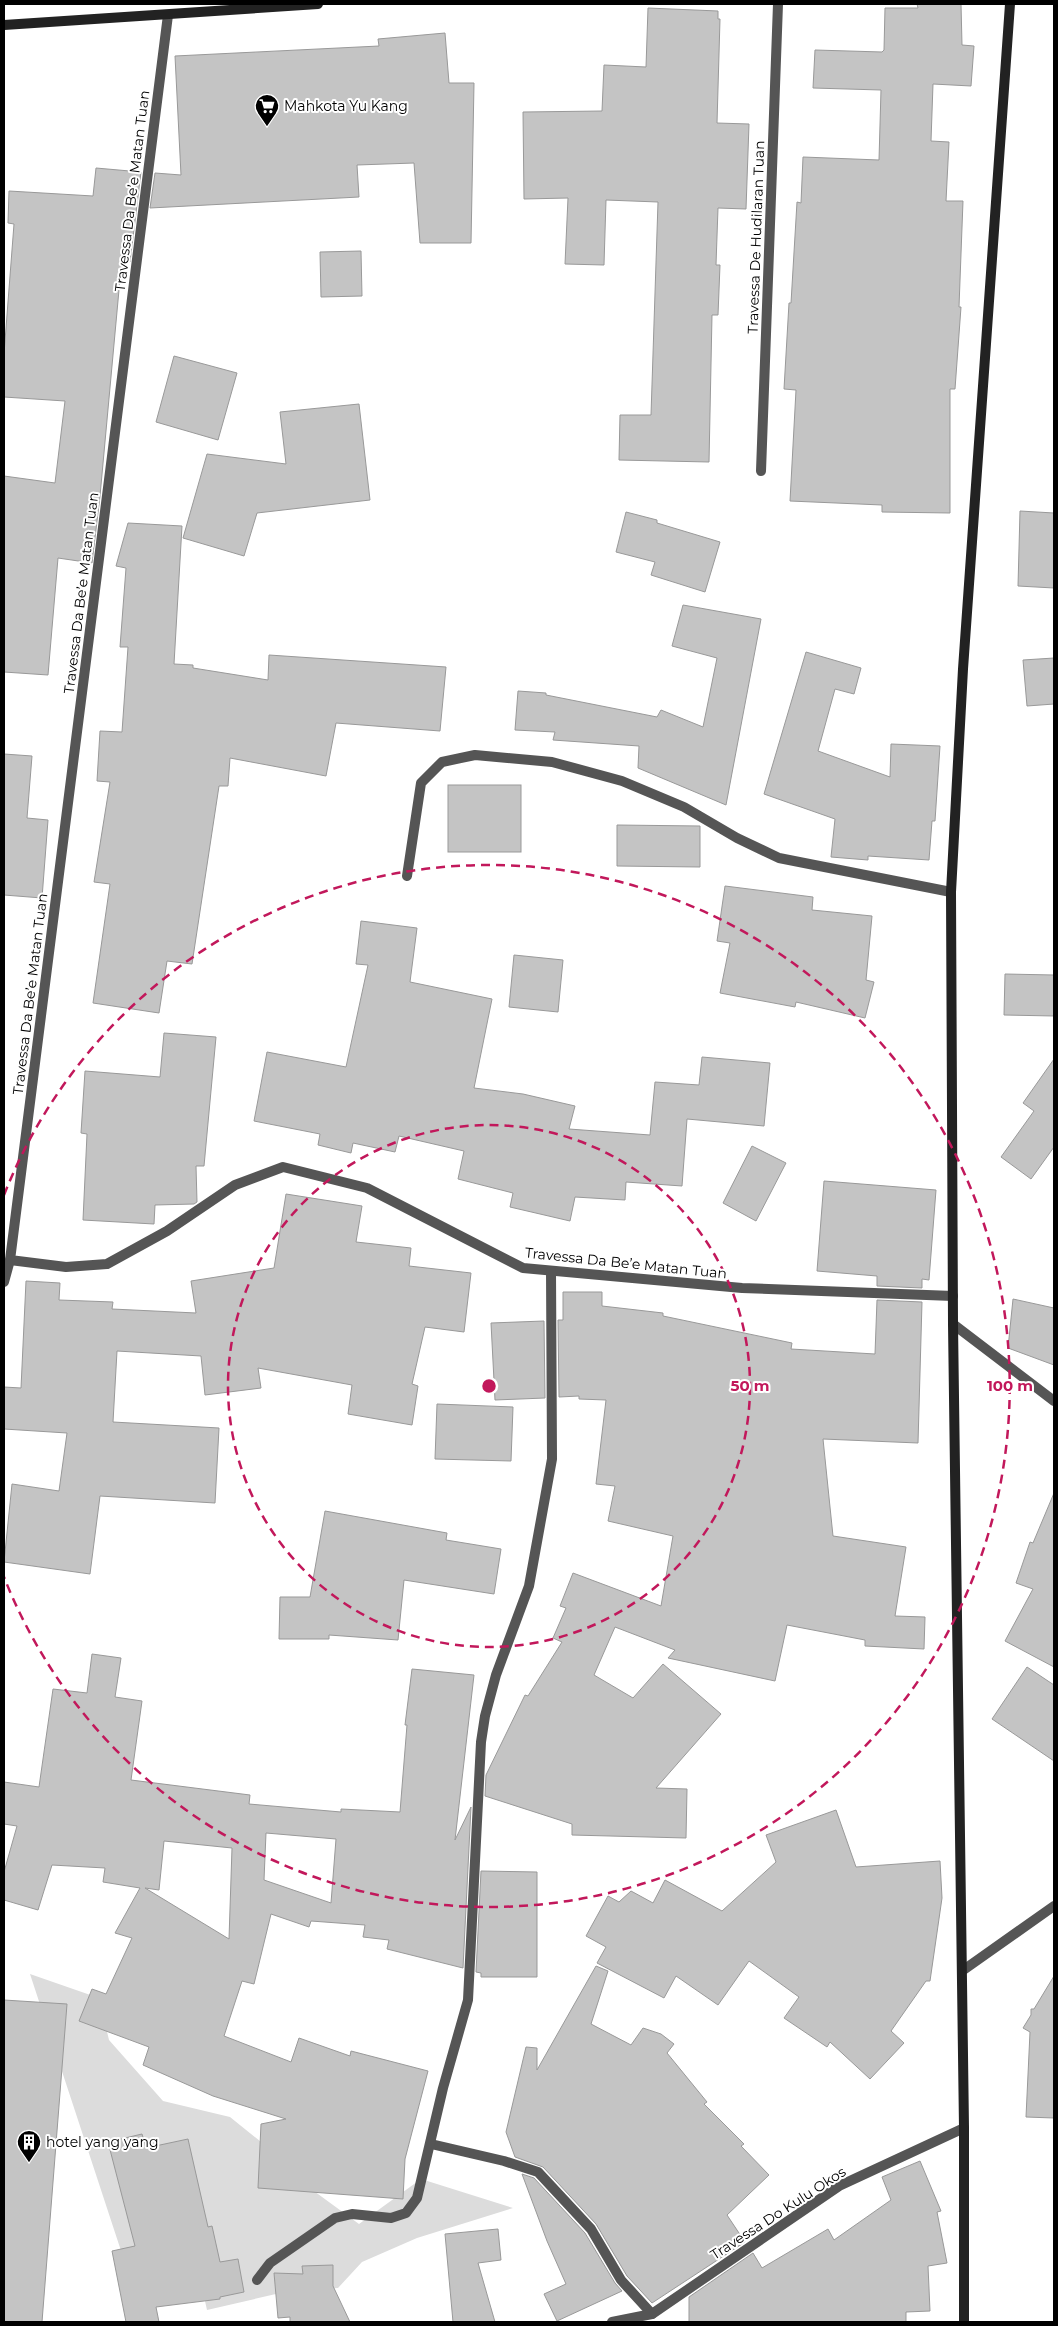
<svg xmlns="http://www.w3.org/2000/svg" width="1058" height="2326" font-family="Montserrat,sans-serif">
<style>
.green{fill:#dcdcdc}
.building{fill:#c4c4c4;stroke:#999;fill-rule:evenodd}
.lines{fill:none;stroke-linecap:round;stroke-linejoin:round}
.minor{stroke:#555;stroke-width:10}
.secondary{stroke:#222;stroke-width:10}
.ring{fill:none;stroke:#c2185b;stroke-width:2.5;stroke-dasharray:9 6}
.labels{text-anchor:middle;dominant-baseline:central;stroke-width:4;stroke-linejoin:round;paint-order:stroke}
.poi-label{font-size:14px;fill:#000;stroke:#fff;text-anchor:start}
.street-label{font-size:14px;fill:#000;stroke:#fff}
.centre{fill:#c2185b;stroke:#fff;stroke-width:2.5}
.ring-label{font-size:15px;text-anchor:middle;font-weight:bold;fill:#c2185b;stroke:#fff;stroke-width:4;stroke-linejoin:round;paint-order:stroke}
</style>
<rect width="100%" height="100%" fill="#fff"/>
<path class="green" d="M30 1974 99 1998 109 2040 163 2101 230 2117 266 2146 292 2175 359 2224 421 2179 513 2208 417 2238 362 2262 338 2288 289 2291 207 2310 195 2256 127 2269Z"/>
<g class="building">
<path d="M917 4H961L962 45 974 46 971 86 933 84 931 141 949 142 946 201H963L959 307H961L955 389H950V513L882 512V505L790 501 796 390 784 389 789 303H791L797 202 801 203 803 157 879 160 881 90 813 88 815 50 882 52 884 50 885 8H918Z"/>
<path d="M648 8 718 11V19H720L717 123 749 124 746 209 718 208 716 265H720L718 315H712L709 462 619 460 620 415H651L658 202 606 200 604 265 565 264 568 198 524 199 523 112 602 111 604 65 646 67Z"/>
<path d="M445 33 449 83H474L471 243H420L414 163 357 165 359 197 150 208 155 173 181 175 175 56 379 46 378 39Z"/>
<path d="M96 168 141 172 130 262 126 261 124 280 120 279 100 496 92 563 58 558 48 675 4 672V476L55 483 65 401 4 397V354L14 224 8 223 9 191 93 196Z"/>
<path d="M361 251 362 296 321 297 320 252Z"/>
<path d="M174 356 237 373 218 440 156 422Z"/>
<path d="M359 404 370 500 257 513 244 556 183 538 207 454 286 464 280 412Z"/>
<path d="M1020 511 1054 513V588L1018 586Z"/>
<path d="M626 512 657 520V523L720 542 705 592 651 575 655 562 616 552Z"/>
<path d="M128 523 182 526 174 664 193 665V668L268 680 269 655 446 667 440 731 336 723 326 776 230 758 228 786H219L192 964 167 961 159 1013 93 1003 110 884 94 882 110 782 97 781 100 731 122 732 128 647H120L126 568 116 566Z"/>
<path d="M683 605 761 619 726 805 638 768 639 746 553 740 555 732 515 730 518 691 546 693V695L657 717 661 710 703 727 717 658 672 646Z"/>
<path d="M806 652 861 668 854 694 835 689 818 751 890 777 891 744 940 746 935 821H932L929 860 868 856V860L831 857 835 819 764 794Z"/>
<path d="M1054 658V704L1027 706 1023 660Z"/>
<path d="M4 754 32 756 27 818 48 820 42 898 4 895Z"/>
<rect x="448" y="785" width="73" height="67"/>
<path d="M617 825 700 826V867L617 866Z"/>
<path d="M725 886 813 897 812 910 872 916 866 980 874 982 865 1018 796 1002 795 1007 720 993 730 943 717 941Z"/>
<path d="M361 921 417 928 410 982 492 999 474 1088 523 1094 575 1106 569 1129 650 1135 655 1082 699 1085 702 1057 770 1063 764 1126 687 1119 682 1186 626 1182 625 1200 575 1197 570 1221 510 1207 513 1193 458 1179 464 1151 399 1136 395 1152 353 1143 351 1153 318 1145 320 1134 254 1121 267 1052 346 1067 368 965 356 964Z"/>
<path d="M514 955 563 960 558 1012 509 1007Z"/>
<path d="M1005 974 1054 975V1016L1004 1015Z"/>
<path d="M164 1033 216 1037 204 1166H196L197 1202 194 1204 155 1205 154 1224 83 1220 87 1134 81 1133 85 1071 160 1077Z"/>
<path d="M1054 1059V1147L1031 1179 1001 1157 1034 1111 1023 1103Z"/>
<path d="M752 1146 786 1163 756 1221 723 1203Z"/>
<path d="M824 1181 936 1190 929 1280 922 1279V1288L877 1286V1276L817 1271Z"/>
<path d="M286 1194 362 1206 356 1242 411 1248 409 1266 471 1273 464 1332 425 1327 412 1384 418 1386 412 1425 348 1414 352 1385 258 1368 261 1388 205 1395 201 1356 117 1351 113 1422 219 1428 215 1503 100 1496 90 1574 4 1562 12 1484 59 1491 67 1433 4 1429V1387L21 1388 26 1281 60 1283 59 1300 113 1302 112 1309 196 1313 191 1281 274 1268Z"/>
<path d="M563 1292H602V1306L663 1313V1316L792 1343 791 1349 875 1354 877 1300 922 1302 918 1443 823 1439 833 1536 906 1547 895 1616 925 1617 924 1649 865 1646V1640L787 1625 775 1681 668 1658 675 1650 615 1627 594 1675 633 1698 663 1664 721 1714 656 1788 687 1789 686 1838 572 1835V1824L485 1796 486 1775 525 1695 528 1696 562 1642 553 1638 566 1608 560 1606 573 1573 661 1606 673 1536 608 1521 615 1486 596 1484 606 1400 579 1399V1396L559 1397 558 1320H563Z"/>
<path d="M1013 1299 1054 1308V1365L1008 1348Z"/>
<path d="M544 1321 545 1398 495 1400 491 1323Z"/>
<path d="M437 1404 513 1407 511 1461 435 1459Z"/>
<path d="M1054 1493V1667L1005 1641 1033 1589 1016 1583 1030 1542 1033 1543Z"/>
<path d="M325 1511 447 1533 446 1540 501 1549 494 1594 404 1580 398 1640 329 1635V1639H279L280 1597H310Z"/>
<path d="M92 1654 121 1658 115 1697 142 1701 131 1780 250 1795 249 1804 341 1812V1809L400 1812 407 1725H405L412 1669 474 1675 455 1840 471 1807 463 1968 387 1949 389 1940 363 1937 365 1925 311 1921 309 1927 271 1914 254 1984 242 1981 224 2036 291 2062 299 2038 350 2056 351 2051 428 2071 405 2159 403 2199 258 2188 261 2124 286 2119 213 2096 143 2065 149 2047 79 2021 92 1989 106 1994 132 1938 115 1933 140 1888 103 1882 105 1868 52 1865 38 1910 4 1900V1872L17 1826 4 1824V1782L39 1787 53 1689 87 1693ZM266 1833 336 1839 331 1903 264 1880ZM164 1841 232 1848 229 1939 145 1888 159 1890Z"/>
<path d="M1027 1667 1054 1685V1761L992 1719Z"/>
<path d="M836 1810 856 1867 940 1861 942 1898 930 1981H926L891 2031 904 2043 870 2079 830 2042 827 2047 784 2018 799 1997 749 1961 718 2005 676 1976 664 1998 597 1963 606 1947 586 1936 608 1896 619 1902 631 1891 653 1903 665 1880 722 1911 776 1862 766 1835Z"/>
<path d="M481 1871 537 1872V1977H481V1973L476 1972Z"/>
<path d="M596 1966 608 1971 591 2024 631 2045 643 2028 661 2034 674 2044 667 2053 707 2102 704 2104 744 2144 741 2146 769 2175 727 2215 745 2242 652 2303 627 2276 596 2224 543 2167 515 2157 506 2132 526 2047 537 2048V2070Z"/>
<path d="M1054 1976V2118L1026 2117 1030 2032 1023 2028 1031 2015V2009H1034Z"/>
<path d="M4 2000 67 2004 42 2322H4Z"/>
<path d="M142 2134 146 2148 188 2139 208 2227 212 2226 220 2262 238 2259 244 2292 220 2297V2299L156 2307 159 2322H126L112 2251 135 2246 108 2142Z"/>
<path d="M920 2161 941 2211 937 2212 947 2263 928 2266 930 2311 906 2312V2322H689V2297L753 2253 762 2268 828 2229 834 2240 891 2200 882 2177Z"/>
<path d="M522 2174 534 2178 585 2233 615 2283 622 2291 557 2321 544 2294 566 2284 547 2241Z"/>
<path d="M498 2229 501 2260 478 2263 495 2322H453L445 2234Z"/>
<path d="M333 2265V2286L350 2322H290V2317L278 2318 274 2273 303 2274 302 2266Z"/>
</g>
<g class="lines">
<g class="minor">
<path d="M168 15 10 1260 66 1267 107 1264 167 1231 235 1185 283 1167 367 1188 523 1268 742 1288 953 1296"/>
<path d="M761 471 778 4"/>
<path d="M407 876 421 783 442 762 475 755 552 762 622 781 684 807 737 838 779 858 951 892"/>
<path d="M4 1282 10 1260"/>
<path d="M953 1324 1054 1401"/>
<path d="M962 1971 1054 1906"/>
<path d="M431 2144 504 2161 538 2172 591 2229 621 2280 652 2314"/>
<path d="M257 2280 270 2263 335 2218 352 2214 391 2218 406 2213 417 2198 443 2088 468 2000 481 1742 485 1716 496 1675 529 1586 552 1459 551 1271"/>
<path d="M612 2322 652 2314 839 2186 964 2128"/>
</g>
<g class="secondary">
<path d="M4 25 318 4"/>
<path d="M964 2322V2128L953 1324 951 892 963 669 1010 4"/>
</g>
</g>
<g class="ring">
<circle cx="489" cy="1386" r="261"/>
<path d="M4 1195A521 521 0 1 1 4 1577"/>
</g>
<defs>
<g id="supermarket-pin" transform="scale(1.25)"><path d="M0 17L-7.5 6A9.5 9.5 0 1 1 7.5 6Z" fill="#000" stroke="#fff"/><path d="M-6-5.5h2.5l.6 2H6L4.5 2H-2.5L-4.4-4H-6ZM-1.5 3.2a1.3 1.3 0 1 0 .1 0ZM3 3.2a1.3 1.3 0 1 0 .1 0Z" fill="#fff"/></g>
<g id="building-pin" transform="scale(1.25)"><path d="M0 17L-7.5 6A9.5 9.5 0 1 1 7.5 6Z" fill="#000" stroke="#fff"/><path d="M-4-6H4V6H1V3H-1V6H-4ZM-2.5-4.3h1.7v1.8h-1.7ZM.8-4.3h1.7v1.8H.8ZM-2.5-1h1.7V.8h-1.7ZM.8-1h1.7V.8H.8Z" fill="#fff"/></g>
</defs>
<g fill-rule="evenodd">
<use href="#supermarket-pin" x="267" y="106"/>
<use href="#building-pin" x="29" y="2142"/>
</g>
<g class="labels">
<g class="poi-label">
<text x="284" y="106">Mahkota Yu Kang</text>
<text x="46" y="2142">hotel yang yang</text>
</g>
<g class="street-label">
<text transform="translate(132 191) rotate(-83)">Travessa Da Be’e Matan Tuan</text>
<text transform="translate(756 237) rotate(-88)">Travessa De Hudilaran Tuan</text>
<text transform="translate(81 593) rotate(-83)">Travessa Da Be’e Matan Tuan</text>
<text transform="translate(30 994) rotate(-83)">Travessa Da Be’e Matan Tuan</text>
<text transform="translate(626 1263) rotate(6)">Travessa Da Be’e Matan Tuan</text>
<text transform="translate(778 2213) rotate(-33)">Travessa Do Kulu Okos</text>
</g>
</g>
<circle cx="489" cy="1386" r="8" class="centre"/>
<g class="ring-label">
<text x="750" y="1391">50 m</text>
<text x="1010" y="1391">100 m</text>
</g>
<rect width="1058" height="2326" fill="none" stroke="#000000" stroke-width="10"/>
</svg>
